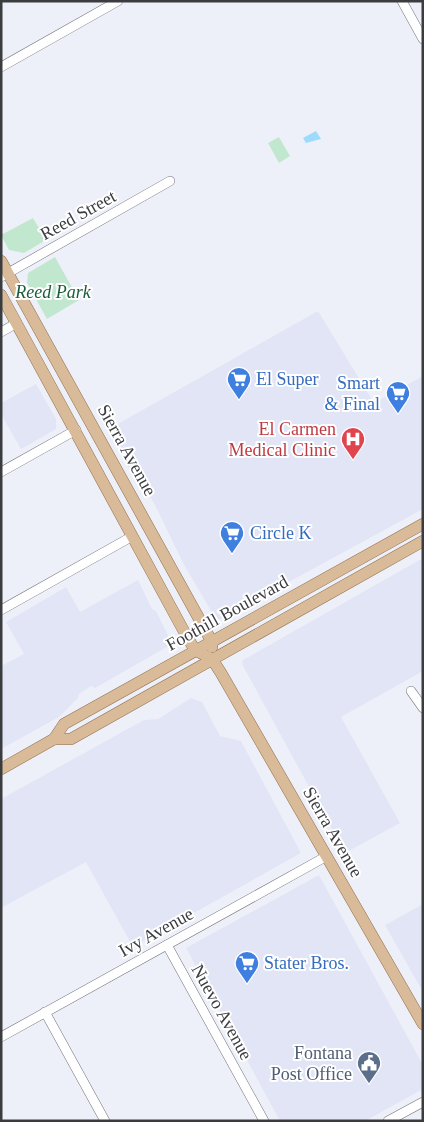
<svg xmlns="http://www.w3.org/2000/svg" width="424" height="1122" font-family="'Times New Roman',serif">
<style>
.built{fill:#e2e5f5}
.green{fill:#c1e8cf}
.water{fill:#9ddbfd}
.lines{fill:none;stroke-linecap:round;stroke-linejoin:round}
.minor-casing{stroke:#72737b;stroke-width:10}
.major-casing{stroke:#91714e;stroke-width:12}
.minor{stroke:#fff;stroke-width:9}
.major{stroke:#d9bb99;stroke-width:11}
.labels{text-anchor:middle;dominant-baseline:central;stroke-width:4;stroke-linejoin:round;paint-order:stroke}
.street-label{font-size:18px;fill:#3b3c40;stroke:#fff}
.park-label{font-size:18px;font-style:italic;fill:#1a5d3b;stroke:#fff}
.shop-label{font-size:18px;fill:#366cbe;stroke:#fff;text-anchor:start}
.health-label{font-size:18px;fill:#be3a42;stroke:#fff;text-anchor:end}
.service-label{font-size:18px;fill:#4e5e75;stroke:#fff;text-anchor:end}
</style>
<rect width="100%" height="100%" fill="#eef0f9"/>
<g class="built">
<path d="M318 311 374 403 423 376V509L219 620 214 616 183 563 155 505 150 497 146 498 107 430Z"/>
<path d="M36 384 56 419V429L21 449 1 414V403Z"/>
<path d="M423 558V671L341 717 400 823 345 853 242 664 243 660Z"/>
<path d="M138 580 152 609 156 611 168 635 167 647 95 688 91 686 79 694 78 698 59 717 1 749V666L24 654 6 622 66 587 80 612Z"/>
<path d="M191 698 202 702 220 736 241 741 301 853 133 947 86 862 1 908V799L144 720 158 719Z"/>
<path d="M319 875 423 1065V1089L365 1121H280L186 948Z"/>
<path d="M423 904V992L385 925Z"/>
</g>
<g class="green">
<path d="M279 137 290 156 279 163 268 143Z"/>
<path d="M33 218 46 240 24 253 9 250 1 235Z"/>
<path d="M55 257 79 300 47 319 27 283 28 273Z"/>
</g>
<path class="water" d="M316 131 321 139 306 143 303 138Z"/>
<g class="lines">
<g class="minor-casing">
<g id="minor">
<path d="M402 1 423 39"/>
<path d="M1 67 118 1"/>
<path d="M1 277 170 181"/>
<path d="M1 332 17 323"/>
<path d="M1 472 76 430"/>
<path d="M1 610 131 537"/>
<path d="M411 691 423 708"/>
<path d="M167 945 264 1121"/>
<path d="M45 1012 105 1121"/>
<path d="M1 1037 327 856"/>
<path d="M388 1121 423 1102"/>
</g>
</g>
<g class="major-casing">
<g id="major">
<path d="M1 261 212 642V647"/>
<path d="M1 295 186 635 195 650 212 659 221 673 423 1024"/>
<path d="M54 739H71L423 541"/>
<path d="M1 769 54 739 64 724 423 524"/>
</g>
</g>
<use href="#minor" class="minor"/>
<use href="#major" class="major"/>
</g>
<defs>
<g id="supermarket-pin" transform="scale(1.25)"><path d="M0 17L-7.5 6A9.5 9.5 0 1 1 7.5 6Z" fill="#3f7fe0" stroke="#fff"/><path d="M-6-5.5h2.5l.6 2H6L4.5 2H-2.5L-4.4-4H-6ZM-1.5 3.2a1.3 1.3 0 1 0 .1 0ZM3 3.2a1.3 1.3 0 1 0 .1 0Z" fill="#fff"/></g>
<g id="hospital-pin" transform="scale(1.25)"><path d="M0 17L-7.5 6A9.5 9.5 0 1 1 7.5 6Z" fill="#e0444e" stroke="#fff"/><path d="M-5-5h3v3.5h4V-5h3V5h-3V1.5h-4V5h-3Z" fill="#fff"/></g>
<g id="civic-pin" transform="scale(1.25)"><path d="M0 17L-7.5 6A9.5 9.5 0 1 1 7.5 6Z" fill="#5c6f8a" stroke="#fff"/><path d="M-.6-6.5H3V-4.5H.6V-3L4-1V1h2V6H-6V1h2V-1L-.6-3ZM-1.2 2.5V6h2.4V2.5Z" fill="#fff"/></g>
</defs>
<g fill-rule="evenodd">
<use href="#supermarket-pin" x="239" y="379"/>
<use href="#supermarket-pin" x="398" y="393"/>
<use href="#hospital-pin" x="353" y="439"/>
<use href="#supermarket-pin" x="232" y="533"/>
<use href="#supermarket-pin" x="247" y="963"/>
<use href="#civic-pin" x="369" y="1063"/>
</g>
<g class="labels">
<g class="street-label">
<text transform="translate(78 215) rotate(-29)">Reed Street</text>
<text transform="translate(127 450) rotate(61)">Sierra Avenue</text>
<text transform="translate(227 613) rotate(-29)">Foothill Boulevard</text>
<text transform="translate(333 832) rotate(60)">Sierra Avenue</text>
<text transform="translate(156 932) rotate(-29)">Ivy Avenue</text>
<text transform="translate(222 1012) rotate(61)">Nuevo Avenue</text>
</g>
<g class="park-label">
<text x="53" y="292">Reed Park</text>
</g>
<g class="shop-label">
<text x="256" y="379">El Super</text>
<text x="380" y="383" text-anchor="end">Smart<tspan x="380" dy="21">&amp; Final</tspan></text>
<text x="250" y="533">Circle K</text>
<text x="264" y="963">Stater Bros.</text>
</g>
<g class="health-label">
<text x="336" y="429">El Carmen<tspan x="336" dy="21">Medical Clinic</tspan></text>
</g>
<g class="service-label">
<text x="352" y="1053">Fontana<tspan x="352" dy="21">Post Office</tspan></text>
</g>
</g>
<rect width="424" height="1122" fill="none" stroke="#3b3c40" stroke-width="5"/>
</svg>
